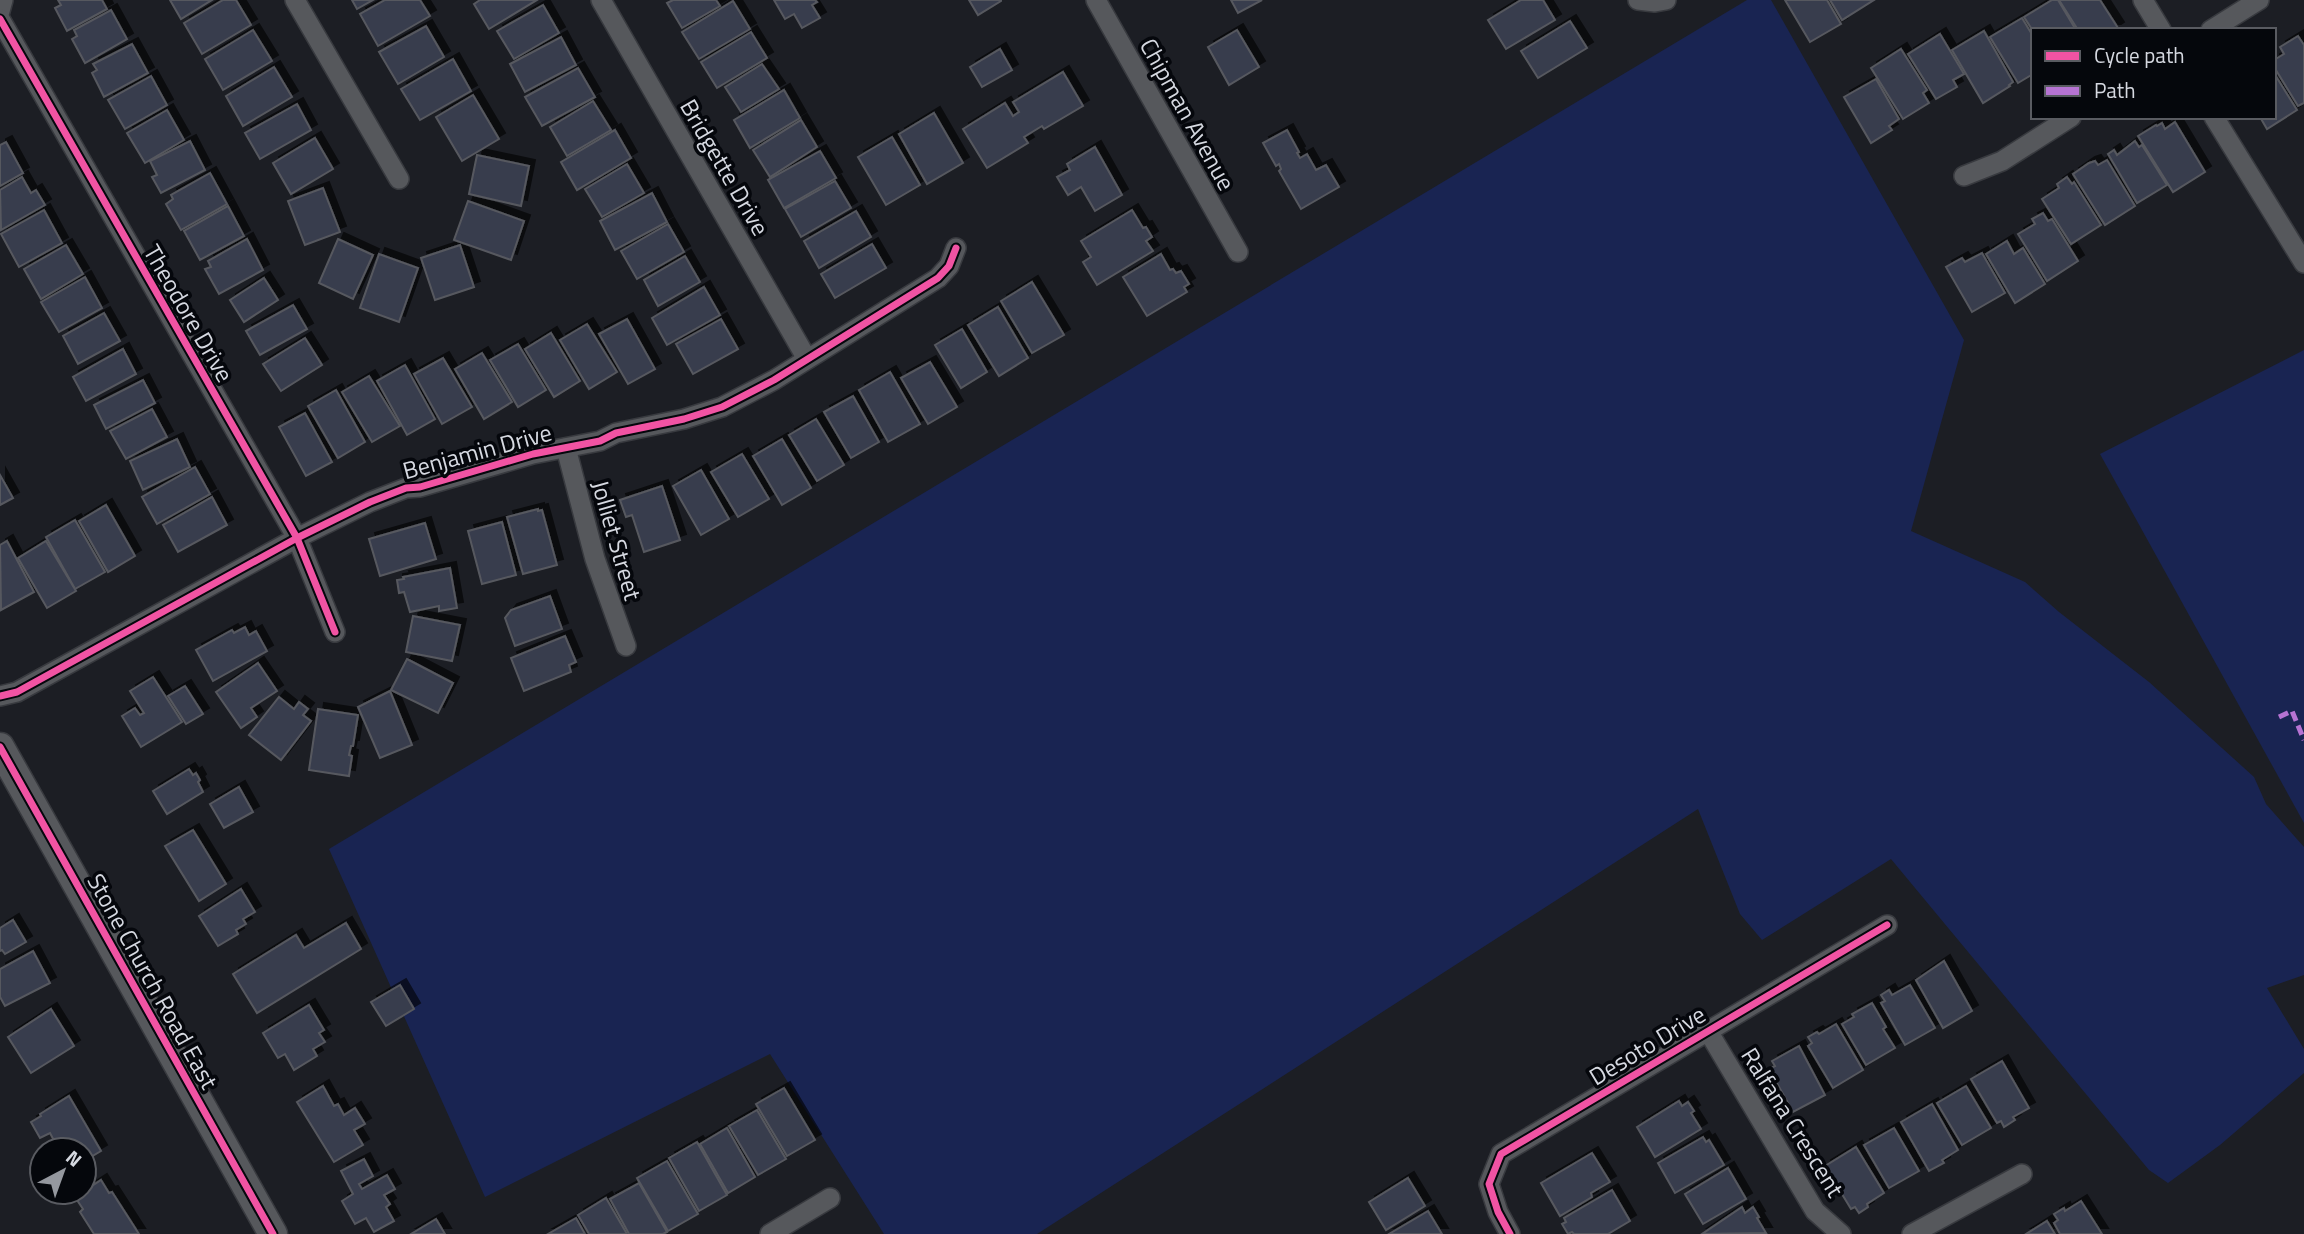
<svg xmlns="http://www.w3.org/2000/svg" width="2304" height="1234" font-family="'Titillium Web',sans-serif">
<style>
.green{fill:#192452}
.building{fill:#393d4e;stroke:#57595f;stroke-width:2;filter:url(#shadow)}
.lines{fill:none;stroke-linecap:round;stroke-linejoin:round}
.street-casing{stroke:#383a3f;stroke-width:22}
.secondary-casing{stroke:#383a3f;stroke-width:31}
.street{stroke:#56585c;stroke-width:19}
.secondary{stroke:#56585c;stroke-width:28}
.quiet{stroke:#b673d3;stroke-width:5;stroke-dasharray:10 5;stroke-linecap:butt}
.cycleway-casing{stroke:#05070c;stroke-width:11}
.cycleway{stroke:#f153a3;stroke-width:7}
.labels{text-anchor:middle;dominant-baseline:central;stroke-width:7;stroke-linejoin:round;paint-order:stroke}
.street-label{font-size:24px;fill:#d6d9e1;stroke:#05070c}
</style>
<defs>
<filter id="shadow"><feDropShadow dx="6" dy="-6" stdDeviation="0" flood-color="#0009"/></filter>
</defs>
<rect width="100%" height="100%" fill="#1c1e24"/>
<g class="green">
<path d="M1747 0H1771L1964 340 1911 531 2025 582 2059 612 2149 682 2254 777 2266 804 2304 847V975L2267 988 2304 1049V1073L2220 1145 2168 1183 2149 1170 1891 859 1762 940 1740 914 1698 809 1037 1234H884L770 1054 485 1197 329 849Z"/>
<path d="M2304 350V823L2100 454Z"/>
</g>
<g class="building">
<path d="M58 0H102L107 9 67 31 55 8 61 5Z"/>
<path d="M170 0H212L181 19Z"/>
<path d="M223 0H236L251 25 202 54 184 23Z"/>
<path d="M352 0H373L357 9Z"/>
<path d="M385 0H420L430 16 378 46 360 14Z"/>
<path d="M480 0H537L489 29 474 4Z"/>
<path d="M673 0H716L720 6 682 28 667 3Z"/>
<path d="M774 0H815L817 2 812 5 820 18 802 28 794 14 785 19Z"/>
<path d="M969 0H1001V1L978 15Z"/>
<path d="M1231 0H1262L1238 13Z"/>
<path d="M1521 0H1543L1555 20 1506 49 1488 20Z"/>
<path d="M1785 0H1827L1841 24 1810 42Z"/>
<path d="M1830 0H1874L1842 20Z"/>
<path d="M2052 0H2058L2076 30 2033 31 2024 17Z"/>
<path d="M2059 0H2100L2118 28 2115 30H2078Z"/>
<path d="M733 1 750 29 699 59 682 32Z"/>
<path d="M543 5 559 33 514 59 497 31Z"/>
<path d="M111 10 127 39 85 63 72 39 77 36 74 30Z"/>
<path d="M2022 18 2033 36V74L2018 83 1990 37Z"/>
<path d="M1570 21 1587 48 1538 78 1521 51Z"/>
<path d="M426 26 444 57 398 84 379 52Z"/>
<path d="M253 30 272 61 223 90 205 59Z"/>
<path d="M1237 30 1259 67 1229 85 1208 47Z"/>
<path d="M1984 31 2013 82 2009 85 2010 86 1983 103 1952 50Z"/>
<path d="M751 32 767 58 717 88 701 62Z"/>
<path d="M1940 34 1964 74 1953 80 1957 87 1936 99 1908 54Z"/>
<path d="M2298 36 2304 45V103L2298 106 2274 67V60L2284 54 2280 47Z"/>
<path d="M561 37 576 65 525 92 510 64Z"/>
<path d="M132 44 148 73 104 97 92 73 97 70 93 64Z"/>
<path d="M1000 49 1012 70 982 87 970 67Z"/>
<path d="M1901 49 1927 90 1923 93 1929 103 1903 119 1871 68Z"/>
<path d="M453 59 471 91 420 120 401 89Z"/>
<path d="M762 64 779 89 741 112 725 87Z"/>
<path d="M274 67 292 97 243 126 226 96Z"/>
<path d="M578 68 595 97 542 126 525 97Z"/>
<path d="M1063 72 1083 106 1044 129 1042 126 1024 137 1028 143 987 168 963 129 1005 103 1013 116 1019 112 1013 102Z"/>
<path d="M2274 73 2297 110 2267 129 2260 117H2274Z"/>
<path d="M151 76 167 105 125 129 108 100Z"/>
<path d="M1876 79 1899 119 1889 126 1892 130 1871 143 1844 97Z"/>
<path d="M784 90 800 118 750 148 734 120Z"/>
<path d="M473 95 499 139 462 161 436 117Z"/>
<path d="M593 101 611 130 567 156 550 127Z"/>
<path d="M297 104 311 130 260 159 245 133Z"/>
<path d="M167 110 184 140 145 163 127 133Z"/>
<path d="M934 113 963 163 927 184 899 134Z"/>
<path d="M801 120 817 147 770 177 753 150Z"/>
<path d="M2175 122 2205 172 2173 192 2138 136 2156 125 2157 126 2162 123 2165 129Z"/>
<path d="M615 130 631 158 577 190 561 162Z"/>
<path d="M1287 130 1299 152 1297 153 1300 158 1307 154 1316 170 1326 165 1339 187 1301 209 1279 171 1281 169 1279 164 1276 166 1263 143Z"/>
<path d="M892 137 920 185 886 205 858 157Z"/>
<path d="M315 138 333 169 291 194 273 163Z"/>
<path d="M190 141 205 170 161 193 152 177 157 175 150 161Z"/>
<path d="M2135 141 2139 147 2142 145 2167 185 2137 203 2108 154 2114 150 2117 155Z"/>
<path d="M6 142 23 173 0 186V145Z"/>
<path d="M1095 147 1122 195 1095 211 1081 187 1068 195 1057 177 1070 170 1067 164Z"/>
<path d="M820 151 836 178 784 208 768 180Z"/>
<path d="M477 155 529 166 521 206 469 194Z"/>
<path d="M2107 160 2135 206 2105 225 2073 174 2089 163 2095 161 2098 165Z"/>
<path d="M627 164 644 193 602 217 585 189Z"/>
<path d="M210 173 227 204 181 230 166 204 173 199 171 195Z"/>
<path d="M22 177 31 193 36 190 45 205 1 230 0 190Z"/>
<path d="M2067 177 2072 184 2074 182 2101 225 2071 244 2042 199 2059 188 2057 184Z"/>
<path d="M835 181 851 208 801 237 785 209Z"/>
<path d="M323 188 340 232 305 245 288 201Z"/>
<path d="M652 193 667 222 615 250 600 221Z"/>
<path d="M468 201 524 221 511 260 454 240Z"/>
<path d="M228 206 244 236 200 260 184 231Z"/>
<path d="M44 210 62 243 19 267 1 234Z"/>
<path d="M1132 210 1143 228 1146 227 1152 237 1146 241 1153 251 1097 285 1083 262 1091 257 1081 241Z"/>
<path d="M856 211 871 237 819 268 804 241Z"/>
<path d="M2043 213 2048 221 2052 219 2078 261 2047 281 2018 234 2035 224 2032 219Z"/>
<path d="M668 224 684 252 637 279 621 251Z"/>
<path d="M247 239 263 270 219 294 205 269 211 267 208 261Z"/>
<path d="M338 239 373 255 353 299 319 283Z"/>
<path d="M2007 241 2014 254 2023 248 2045 284 2015 303 1986 254Z"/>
<path d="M872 244 886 268 835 298 821 274Z"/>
<path d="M66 245 83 274 41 299 24 269Z"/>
<path d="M460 245 474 287 435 300 421 258Z"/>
<path d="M1982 253 2005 293 1972 312 1946 267 1962 258 1965 262Z"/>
<path d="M379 254 418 268 399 322 360 308Z"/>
<path d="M1161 254 1170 270 1173 269 1176 273 1181 271 1189 284 1184 287 1187 292 1147 316 1123 277Z"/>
<path d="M685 256 700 282 658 306 644 280Z"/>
<path d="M85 277 102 308 59 332 41 302Z"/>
<path d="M264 278 278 300 244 322 230 300Z"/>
<path d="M1032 282 1064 335 1032 353 1001 301Z"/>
<path d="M704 287 720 315 667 345 652 318Z"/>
<path d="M293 305 307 329 260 355 246 331Z"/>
<path d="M998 307 1028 358 999 376 968 325Z"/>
<path d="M104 313 120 341 78 364 63 336Z"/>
<path d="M627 319 655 369 628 384 599 334Z"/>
<path d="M721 319 738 349 693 374 676 344Z"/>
<path d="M587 324 617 372 589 389 560 340Z"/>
<path d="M962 329 987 372 961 388 935 345Z"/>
<path d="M551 333 580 381 554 397 525 349Z"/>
<path d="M305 338 322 365 281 391 263 364Z"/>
<path d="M518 344 546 390 518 407 490 360Z"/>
<path d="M123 349 136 374 86 401 73 377Z"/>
<path d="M482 353 512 402 484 419 455 369Z"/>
<path d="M443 358 472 407 442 424 414 374Z"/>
<path d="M930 362 957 407 928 424 901 378Z"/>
<path d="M405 365 435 419 407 435 377 381Z"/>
<path d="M890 372 920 424 888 442 859 390Z"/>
<path d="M369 376 400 426 372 442 342 392Z"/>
<path d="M143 380 155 403 106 429 94 405Z"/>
<path d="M336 390 365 442 338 458 308 406Z"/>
<path d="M853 396 879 442 851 458 824 412Z"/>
<path d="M152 409 167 437 126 459 110 431Z"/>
<path d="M305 413 332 462 306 476 279 427Z"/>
<path d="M816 419 844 465 817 481 789 435Z"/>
<path d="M177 439 190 467 143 490 130 461Z"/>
<path d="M782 439 811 488 782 505 753 456Z"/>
<path d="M742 454 769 499 738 517 711 472Z"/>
<path d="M195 467 210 494 157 524 142 497Z"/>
<path d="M701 470 729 519 701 535 673 486Z"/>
<path d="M0 475 13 498 0 505Z"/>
<path d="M662 486 680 540 644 552 632 515 626 517 620 500Z"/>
<path d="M212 497 227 525 178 552 163 525Z"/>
<path d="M106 505 135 556 108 572 79 521Z"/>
<path d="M538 509V511L542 510 557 565 523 574 507 517Z"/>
<path d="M75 520 105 572 75 589 46 537Z"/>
<path d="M502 522 516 575 482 584 468 531Z"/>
<path d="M425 523 436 559 380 576 369 539Z"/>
<path d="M7 541 34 592 1 610 0 545Z"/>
<path d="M46 541 76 591 47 608 18 558Z"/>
<path d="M450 568 457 608 439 611V606L410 612 404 592 399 593 397 580 404 579 403 577Z"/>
<path d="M550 596 562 629 515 646 505 618 511 610Z"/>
<path d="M413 616 460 625 452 661 406 652Z"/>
<path d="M245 627 249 635 256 631 267 651 213 681 196 650 232 630 234 633Z"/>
<path d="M565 636 576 662 569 665 571 672 524 691 511 658Z"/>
<path d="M407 659 453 683 438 713 391 690Z"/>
<path d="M258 663 277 691 251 708 257 717 241 728 216 692Z"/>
<path d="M153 677 182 722 141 747 122 716 135 708 140 715 144 713 130 691Z"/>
<path d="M185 686 203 714 186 724 168 696Z"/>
<path d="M390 691 412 745 380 758 358 707Z"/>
<path d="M279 697 294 709 299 702 308 709 303 715 311 721 281 760 249 735Z"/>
<path d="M318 709 358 715 353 746H351L349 755 352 756 349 776 309 770Z"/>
<path d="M189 769 193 775 196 773 200 780 198 782 203 792 167 814 153 791Z"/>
<path d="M239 787 253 812 224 828 210 804Z"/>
<path d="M193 830 226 884 199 901 165 846Z"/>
<path d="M241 889 255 912 243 919 246 924 236 930 238 934 218 946 199 916Z"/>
<path d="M13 920 26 942 5 954 2 950 0 951V928Z"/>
<path d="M346 923 361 949 257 1013 233 974 296 935 304 948Z"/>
<path d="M33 951 50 983 5 1006 0 997V969Z"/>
<path d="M1944 961 1972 1011 1943 1028 1916 980Z"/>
<path d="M400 985 414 1009 386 1026 371 1002Z"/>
<path d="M1910 985 1935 1028 1905 1045 1881 1003 1885 1001 1881 995 1889 990 1892 995Z"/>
<path d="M1872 1003 1886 1027 1883 1029 1895 1048 1866 1065 1842 1024 1854 1017 1852 1014Z"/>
<path d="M309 1005 324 1030 319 1033 325 1042 313 1049 317 1056 294 1070 285 1054 278 1058 263 1033Z"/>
<path d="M51 1009 74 1046 31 1073 8 1037Z"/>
<path d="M1836 1024 1863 1070 1833 1088 1808 1046 1812 1043 1808 1037 1817 1032 1819 1034Z"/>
<path d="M1799 1046 1825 1095 1793 1112 1769 1069 1775 1066 1772 1061Z"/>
<path d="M2002 1061 2029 1108 2013 1117 2015 1120 2004 1127 2001 1121 1997 1123 1971 1079Z"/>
<path d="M323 1086 334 1106 338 1104 344 1115 355 1108 365 1124 354 1130 363 1145 334 1162 297 1102Z"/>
<path d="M1966 1086 1991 1128 1962 1145 1937 1103Z"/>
<path d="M784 1088 815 1140 787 1156 756 1104Z"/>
<path d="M69 1096 101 1151 84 1161V1150H59L50 1133 40 1138 31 1122 41 1116 40 1114Z"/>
<path d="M1679 1101 1682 1106 1688 1102 1694 1111 1691 1113 1701 1129 1655 1157 1637 1127Z"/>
<path d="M1932 1104 1958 1150 1942 1160 1944 1163 1929 1171 1901 1122Z"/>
<path d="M757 1110 786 1159 758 1175 729 1126Z"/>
<path d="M727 1128 755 1177 728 1193 700 1144Z"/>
<path d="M1894 1128 1919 1171 1889 1188 1864 1145Z"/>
<path d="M1703 1137 1706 1142 1709 1140 1724 1165 1675 1193 1658 1163Z"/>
<path d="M697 1142 727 1195 699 1211 669 1158Z"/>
<path d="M1856 1147 1884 1193 1867 1204 1868 1207 1859 1213 1855 1207 1851 1209 1825 1166Z"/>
<path d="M1592 1153 1610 1182 1591 1193 1592 1197 1560 1216 1541 1183Z"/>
<path d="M364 1159 373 1176 359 1184 362 1189 387 1175 395 1189 384 1195 390 1204 386 1207 394 1221 374 1232 366 1218 355 1224 342 1201 353 1194 341 1171Z"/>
<path d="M667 1161 698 1214 668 1231 637 1178Z"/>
<path d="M1728 1168 1746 1199 1703 1224 1685 1194Z"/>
<path d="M1408 1178 1425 1206 1386 1230 1369 1202Z"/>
<path d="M101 1180 109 1193 112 1192 139 1234H94L80 1212 83 1209 75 1197Z"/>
<path d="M639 1183 667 1232 663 1234H629L610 1199Z"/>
<path d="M1612 1190 1630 1221 1608 1234H1574L1572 1232 1568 1234 1562 1224 1566 1222 1564 1218Z"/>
<path d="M606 1198 627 1234H589L578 1215Z"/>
<path d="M2081 1201 2102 1234H2060L2054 1223 2058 1220 2054 1214 2064 1208 2065 1211Z"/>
<path d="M1742 1207 1745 1213 1753 1207 1759 1217 1757 1218 1766 1233 1702 1234Z"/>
<path d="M1428 1211 1442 1234H1389Z"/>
<path d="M576 1218 585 1234H548Z"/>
<path d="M436 1219 445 1234H411Z"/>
<path d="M2047 1221 2055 1234H2026Z"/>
</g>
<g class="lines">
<g class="street-casing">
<g id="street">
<path d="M295 0 399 179"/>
<path d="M601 0 807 359"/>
<path d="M1096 0 1238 252"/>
<path d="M1638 0 1655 2 1666 0"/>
<path d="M2143 0 2161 30"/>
<path d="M0 11 3 0"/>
<path d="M0 19 297 538 335 632"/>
<path d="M2211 30 2259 0"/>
<path d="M2214 117 2304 263"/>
<path d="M1964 176 2002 161 2071 117"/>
<path d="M566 448 595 559 626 646"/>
<path d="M0 696 17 692 297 538 370 502 406 488 420 487 533 454 600 441 616 433 684 419 722 407 774 380 938 278 949 266 956 248"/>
<path d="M1708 1031 1815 1211 1841 1234"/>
<path d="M770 1234 830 1198"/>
<path d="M1510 1234 1498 1212 1489 1184 1501 1154 1887 925"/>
<path d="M1912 1234 2022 1174"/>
</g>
</g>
<g class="secondary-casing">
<path id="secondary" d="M0 747 273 1234"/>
</g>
<use href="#street" class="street"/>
<use href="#secondary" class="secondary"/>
<path class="quiet" d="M2279 717 2292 711 2304 740"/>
<g class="cycleway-casing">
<g id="cycleway">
<path d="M0 19 297 538 335 632"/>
<path d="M0 696 17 692 297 538 370 502 406 488 420 487 533 454 600 441 616 433 684 419 722 407 774 380 938 278 949 266 956 248"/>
<path d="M0 747 273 1234"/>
<path d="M1510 1234 1498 1212 1489 1184 1501 1154 1887 925"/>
</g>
</g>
<use href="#cycleway" class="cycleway"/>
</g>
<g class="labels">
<g class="street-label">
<text transform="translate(1188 114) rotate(61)">Chipman Avenue</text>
<text transform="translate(725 167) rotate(60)">Bridgette Drive</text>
<text transform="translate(189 313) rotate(60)">Theodore Drive</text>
<text transform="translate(477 451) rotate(-15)">Benjamin Drive</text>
<text transform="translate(617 540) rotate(74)">Jolliet Street</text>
<text transform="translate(153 981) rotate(61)">Stone Church Road East</text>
<text transform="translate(1647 1045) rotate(-31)">Desoto Drive</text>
<text transform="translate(1793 1122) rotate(58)">Ralfana Crescent</text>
</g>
</g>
<rect x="2031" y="28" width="245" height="91" fill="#05070c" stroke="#595b61" stroke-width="2"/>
<rect x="2045" y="51" width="35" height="10" fill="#f153a3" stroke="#595b61" stroke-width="2"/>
<text x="2094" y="63" font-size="21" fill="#d6d9e1">Cycle path</text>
<rect x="2045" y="86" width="35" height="10" fill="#b673d3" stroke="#595b61" stroke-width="2"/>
<text x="2094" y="98" font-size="21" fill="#d6d9e1">Path</text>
<g transform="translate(63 1171) rotate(41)"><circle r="33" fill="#05070c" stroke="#595b61" stroke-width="2"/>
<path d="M0-5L12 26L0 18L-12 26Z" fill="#95989f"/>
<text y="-10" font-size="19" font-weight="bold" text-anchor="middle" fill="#d6d9e1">N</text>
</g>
</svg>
